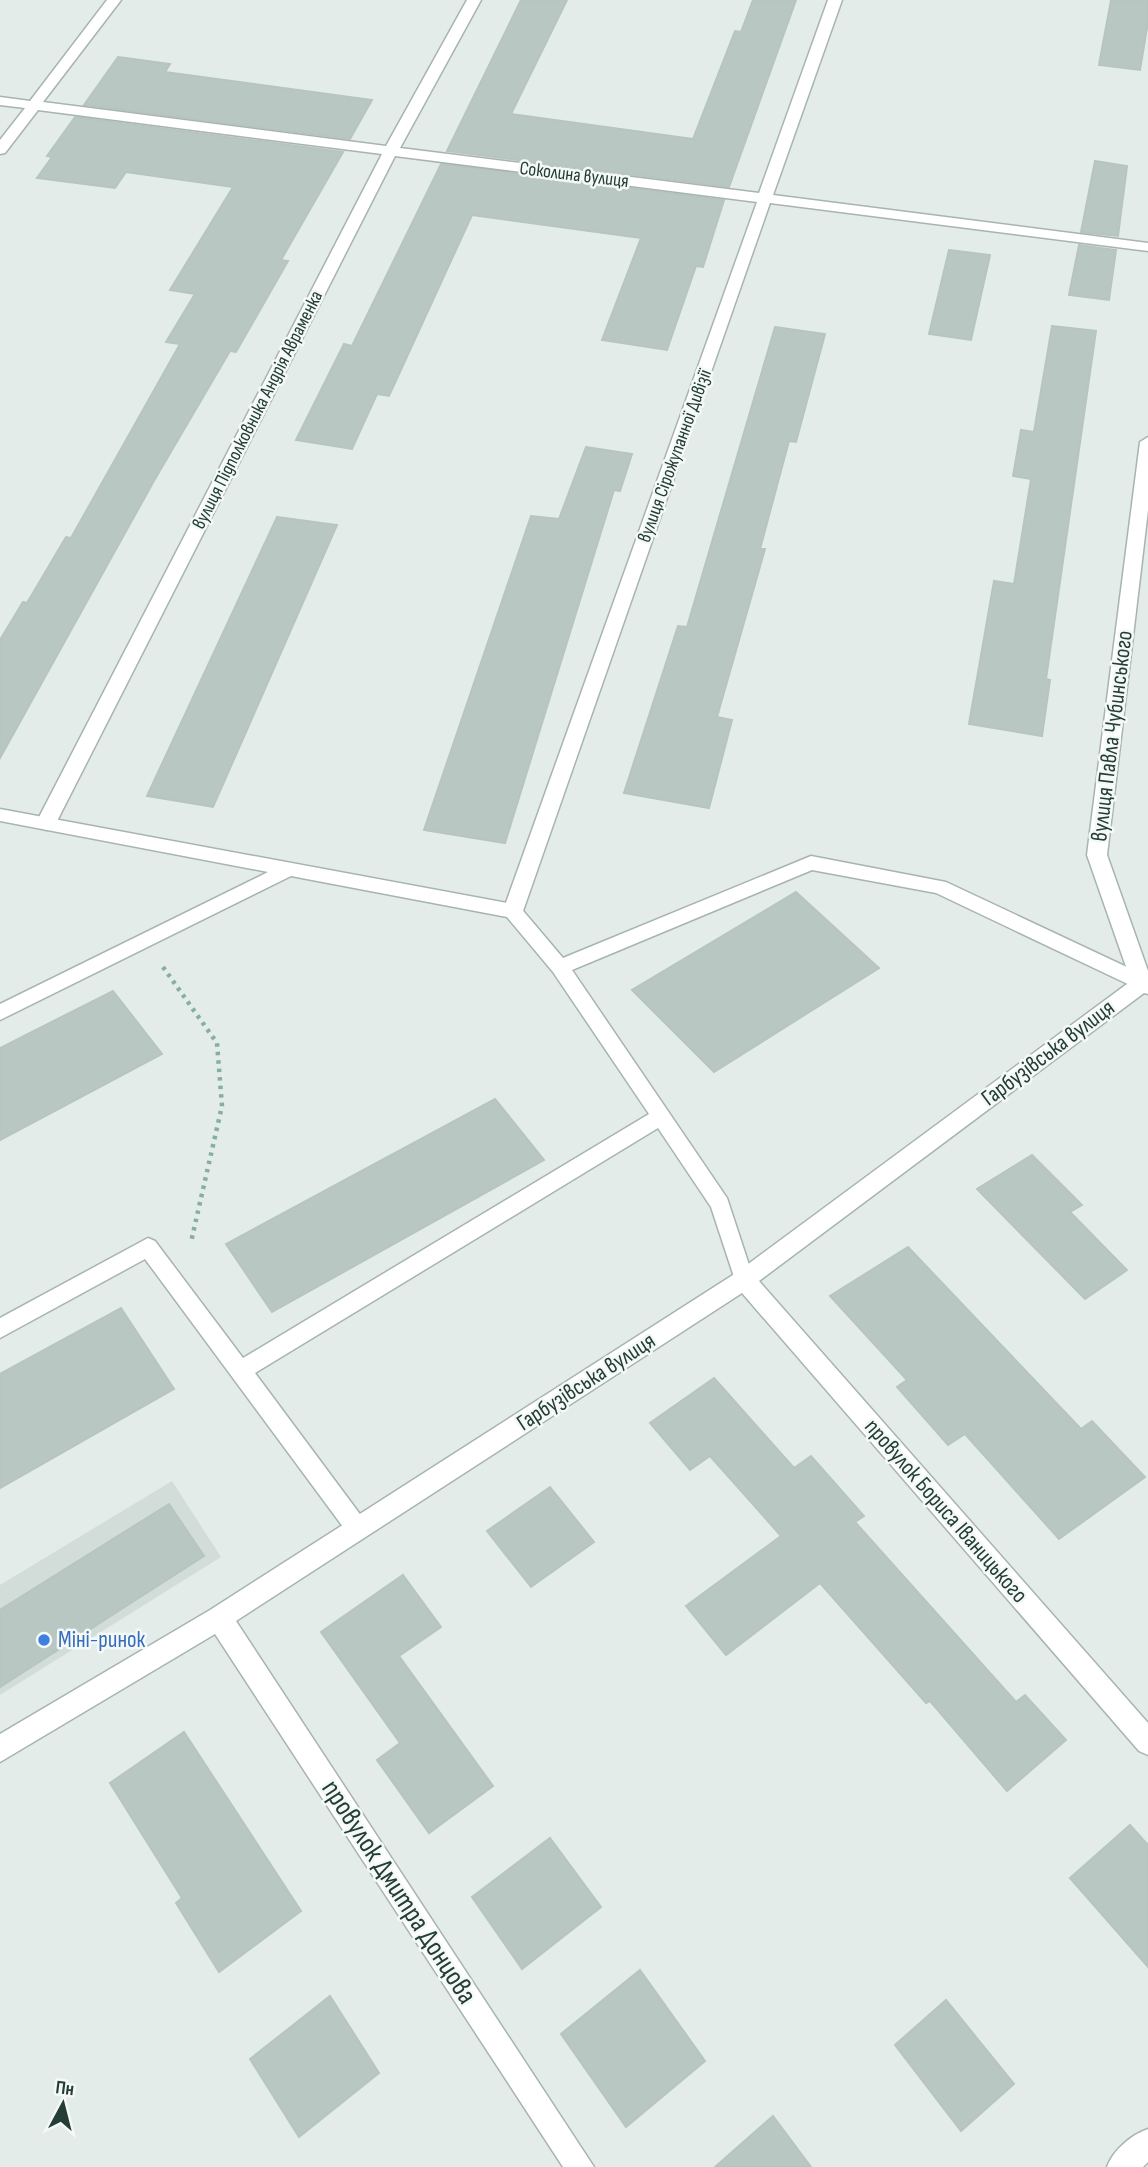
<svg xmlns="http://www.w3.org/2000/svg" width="1148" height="2167" font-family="'Sofia Sans Condensed',sans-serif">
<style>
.built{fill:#d2dcd8}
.building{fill:#b9c7c2;stroke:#b6c5c0;stroke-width:2}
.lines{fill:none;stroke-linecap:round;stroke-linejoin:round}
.lane-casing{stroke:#a7b4b0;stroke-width:3}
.street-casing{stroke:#a7b4b0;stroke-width:3}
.path{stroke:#86aea2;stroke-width:4.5;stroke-dasharray:3.5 5;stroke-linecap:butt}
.lane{fill:#fff;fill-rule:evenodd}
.street{fill:#fff;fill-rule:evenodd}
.shop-dot{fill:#3f7fe0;stroke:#f4f9f7;stroke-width:2.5}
.labels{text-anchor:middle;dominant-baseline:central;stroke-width:5;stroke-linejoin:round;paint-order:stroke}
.far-street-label{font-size:19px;fill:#243d37;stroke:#f4f9f7}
.street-label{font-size:23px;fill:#243d37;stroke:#f4f9f7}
.shop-label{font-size:23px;fill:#366cbe;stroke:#f4f9f7;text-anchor:start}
.near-street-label{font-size:28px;fill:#243d37;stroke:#f4f9f7}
</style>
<rect width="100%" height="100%" fill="#e4ece9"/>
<path class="built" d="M172 1481 221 1557 0 1695V1585Z"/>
<g class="building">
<path d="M521 0H567L511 114 693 139 735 31 741 32 753 0H796L729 187 447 151Z"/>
<path d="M1111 0H1148V22L1140 70 1099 65Z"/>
<path d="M118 57 170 64 165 72 372 100 350 139 84 105Z"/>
<path d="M75 117 343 152 281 260 288 261 236 352 230 351 155 479 0 758V640L23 602 27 603 66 537 71 538 180 344 166 342 195 294 170 290 233 187 126 172 115 188 37 178 52 157 47 156Z"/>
<path d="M1095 161 1127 166 1118 236 1081 232Z"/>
<path d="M441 164 724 200 703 267 696 266 667 350 602 340 641 238 472 215 389 396 377 394 352 449 296 440 344 344 352 346Z"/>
<path d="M1079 245 1116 250 1109 300 1069 295Z"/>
<path d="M949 250 990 255 971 340 929 334Z"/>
<path d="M1052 326 1096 331 1046 679 1050 680 1042 736 969 724 994 581 1014 584 1031 479 1013 476 1021 430 1034 432Z"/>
<path d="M775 327 825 334 796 442 789 441 760 549H765L717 717 732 720 709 808 624 793 678 626 687 627Z"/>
<path d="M586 447 632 454 620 491 614 490 505 843 424 830 531 516 559 519Z"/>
<path d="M277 517 337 525 213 807 147 796Z"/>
<path d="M796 892 879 968 714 1072 632 990Z"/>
<path d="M113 991 162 1054 0 1140V1048Z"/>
<path d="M495 1099 544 1160 272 1312 226 1244Z"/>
<path d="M1032 1155 1082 1205 1070 1212 1127 1270 1085 1299 977 1189Z"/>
<path d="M908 1247 1081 1429 1092 1421 1145 1477 1059 1539 965 1434 948 1445 897 1387 907 1380 830 1296Z"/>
<path d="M121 1308 174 1389 0 1488V1374Z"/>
<path d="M714 1378 794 1468 811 1456 864 1516 855 1522 1016 1702 1025 1695 1066 1740 1007 1791 930 1701 926 1703 820 1583 726 1655 686 1606 781 1536 710 1456 690 1470 650 1423Z"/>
<path d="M550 1487 594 1542 531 1587 487 1531Z"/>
<path d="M169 1504 204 1556 0 1687V1610Z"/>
<path d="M403 1575 441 1627 399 1656 493 1786 429 1833 377 1760 400 1743 321 1632Z"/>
<path d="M184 1732 301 1911 219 1972 176 1903 182 1898 110 1783Z"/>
<path d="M1130 1825 1148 1845V1967L1070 1878Z"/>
<path d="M550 1838 601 1907 522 1969 472 1897Z"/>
<path d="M640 1970 705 2061 626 2127 561 2034Z"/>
<path d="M330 1996 379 2073 299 2137 250 2059Z"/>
<path d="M946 2000 1014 2084 961 2131 895 2045Z"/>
<path d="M773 2116 811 2167H715Z"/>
</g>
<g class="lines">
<g class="lane-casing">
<path id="lane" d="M0 809 513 904 519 906 563 958 811 856 946 882 1148 977V986L1141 989 1134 987 936 893 812 870 572 970 727 1198 754 1280 751 1286 744 1289 737 1286 711 1207 658 1128 255 1373 365 1521 368 1528 365 1535 357 1538 349 1535 145 1259 0 1338V1318L148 1238 155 1241 243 1358 649 1114 553 972 507 917 291 876 0 1020V1004L268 872 0 821Z"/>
</g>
<g class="street-casing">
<g id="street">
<path d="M107 0H121L43 102 386 146 467 0H481L400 148 759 193 828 0H842L773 195 1148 243V251L770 203 523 911 520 916H506L503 911 757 202 395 156 56 823 46 830 36 823 382 154 38 110 5 153 0 154V140L25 108 0 105V97L30 101Z"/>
<path d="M1148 437V510L1107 855 1148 971V994L1144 993 759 1281 1148 1723V1755L1139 1751 742 1293 236 1621 594 2167H563L215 1634 0 1762V1734L210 1610 736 1273 1131 981 1087 855 1140 442Z"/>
<path d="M1148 2129V2162L1143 2167H1107C1113 2150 1131 2135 1148 2129Z"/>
</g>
</g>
<path class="path" d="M163 967 217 1043 222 1106 191 1242"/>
<use href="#lane" class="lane"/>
<use href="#street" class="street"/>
</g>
<circle class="shop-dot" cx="44" cy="1640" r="7"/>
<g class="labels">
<g class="far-street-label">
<text transform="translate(574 175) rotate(7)">Соколина вулиця</text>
<text transform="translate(258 410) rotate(-63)">вулиця Підполковника Андрія Авраменка</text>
<text transform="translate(675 456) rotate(-70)">вулиця Сірожупанної Дивізії</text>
</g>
<g class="street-label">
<text transform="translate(1112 736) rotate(-83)">вулиця Павла Чубинського</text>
<text transform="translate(1048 1053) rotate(-37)">Гарбузівська вулиця</text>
<text transform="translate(586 1382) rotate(-33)">Гарбузівська вулиця</text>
<text transform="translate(946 1511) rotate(49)">провулок Бориса Іваницького</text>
</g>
<g class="shop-label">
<text x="58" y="1640">Міні-ринок</text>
</g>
<g class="near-street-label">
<text transform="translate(399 1892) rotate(57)">провулок Дмитра Донцова</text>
</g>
</g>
<g transform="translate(63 2104) rotate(7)" stroke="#f4f9f7" stroke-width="5" paint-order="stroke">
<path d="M0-5L12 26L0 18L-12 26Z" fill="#243d37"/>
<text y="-10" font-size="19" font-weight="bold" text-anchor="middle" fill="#243d37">Пн</text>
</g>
</svg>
